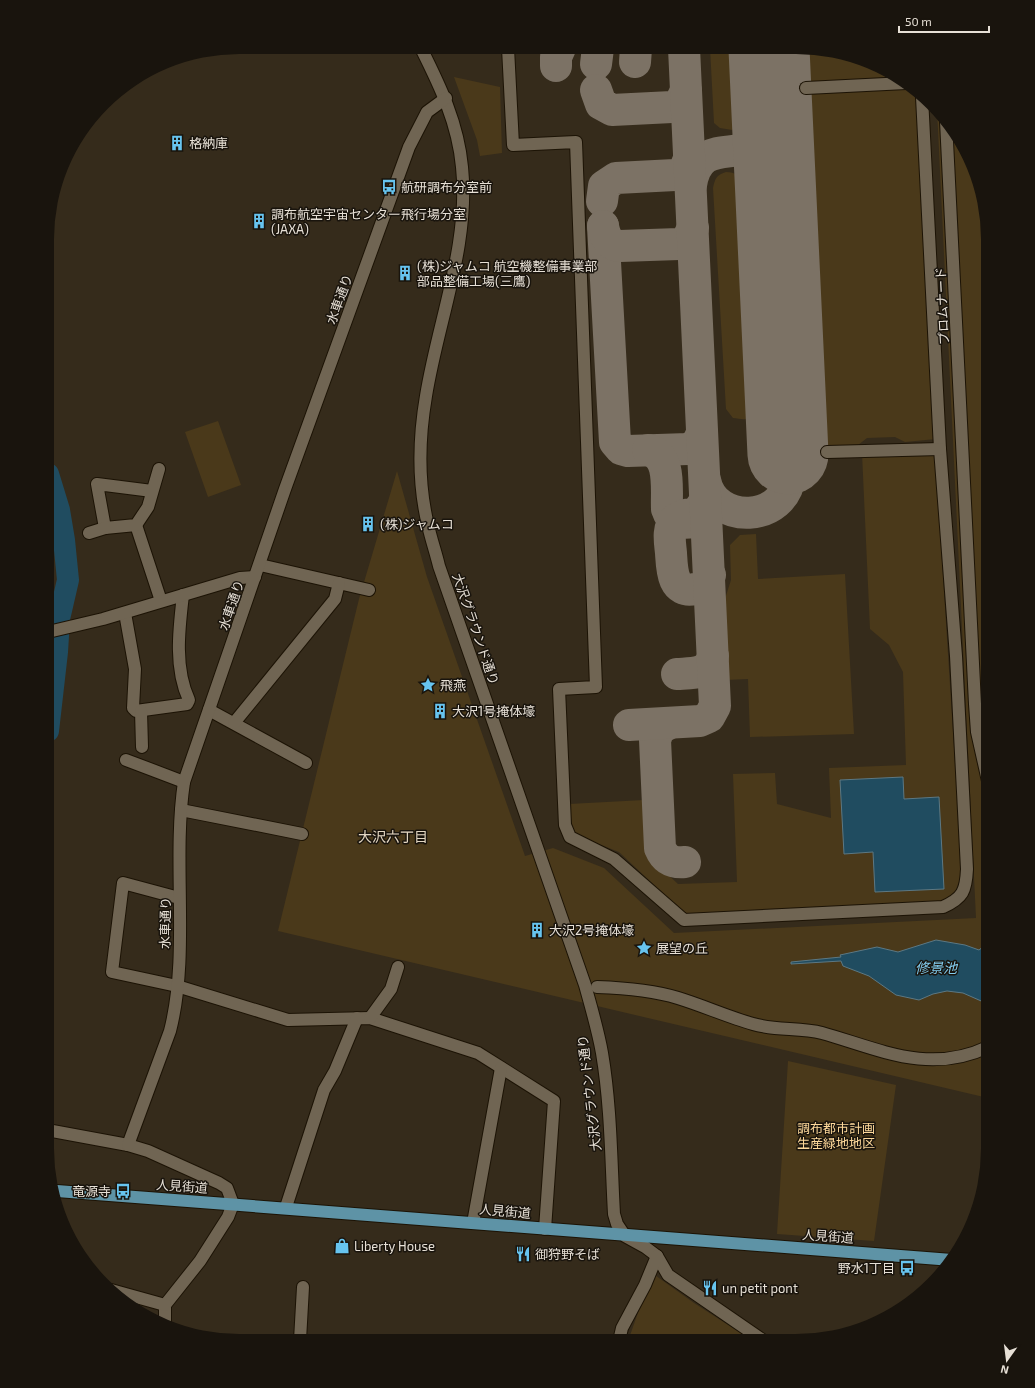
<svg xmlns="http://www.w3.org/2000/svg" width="1035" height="1388" font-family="'Exo 2','Noto Sans JP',sans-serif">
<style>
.green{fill:#4a391a}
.water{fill:#204c60;stroke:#5c7883}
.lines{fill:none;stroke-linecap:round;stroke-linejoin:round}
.river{stroke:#204c60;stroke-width:22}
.taxiway{stroke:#7c7265;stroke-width:32}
.runway{stroke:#7c7265;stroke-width:81}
.minor-casing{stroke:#1c1305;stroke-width:14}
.major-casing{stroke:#1c1305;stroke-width:14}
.minor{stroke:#706553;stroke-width:12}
.major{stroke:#5e93a6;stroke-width:12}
.labels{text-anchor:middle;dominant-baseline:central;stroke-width:3;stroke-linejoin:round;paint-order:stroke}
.poi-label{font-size:13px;fill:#e7e0d6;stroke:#19140d;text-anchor:start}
.street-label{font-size:13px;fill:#e7e0d6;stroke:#19140d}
.park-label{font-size:13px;fill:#fdd89a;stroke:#19140d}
.neighbourhood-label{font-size:14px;fill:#e3d6c2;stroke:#19140d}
.water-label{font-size:14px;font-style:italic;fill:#82cbee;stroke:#19140d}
</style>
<rect width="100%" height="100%" fill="#352b1b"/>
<g class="green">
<path d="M710 48H736L739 119 737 126 732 130 720 128 714 123Z"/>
<path d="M802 49H821L897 77 803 82Z"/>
<path d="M454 77 500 87 502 153 480 156 477 140Z"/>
<path d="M909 85 917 92 936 439 905 442 895 437 867 438 858 445H826L806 91Z"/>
<path d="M937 109 968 154 988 239V1098L278 931 359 599 397 471 427 577 525 856 553 848 604 868 674 933 976 918Z"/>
<path d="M726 172C736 172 739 176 742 185L754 412C749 422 742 419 733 418L726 409 713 188C715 179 716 175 726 172Z"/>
<path d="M218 421 241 485 208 497 185 432Z"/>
<path d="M935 451 962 873 954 895 943 901 685 914 619 852 578 836 573 832 569 804 644 800 647 855 678 884 737 882 733 774 775 773 777 804 831 818 829 768 906 765 903 672 889 645 870 629 862 453Z"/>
<path d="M756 534 758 579 845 574 854 734 750 737 748 679 725 680 724 602 731 580 730 545 740 535Z"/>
<path d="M788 1061 896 1085 874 1241 777 1234Z"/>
<path d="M652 1273 694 1303 753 1341H628Z"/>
</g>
<g class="water">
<path d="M903 777 904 799 939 797 944 889 875 892 873 852 844 854 840 780Z"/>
<path d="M936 940 965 945 979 950 988 943V1004L963 993 947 991 933 994 919 1000 896 995 869 976 843 966 841 961 791 964V962L841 957 840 955 877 947 898 952Z"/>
</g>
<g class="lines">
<path class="river" d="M48 731 57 652 59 619 68 580 64 540 59 510 48 474"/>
<g class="taxiway">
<path d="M635 62 636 48"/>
<path d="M596 64 598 48"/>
<path d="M556 66V57L560 48"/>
<path d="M596 90 601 104 612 110 672 107 680 103 686 91"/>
<path d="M743 151C766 157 769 168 775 189"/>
<path d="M691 185C700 130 748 170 767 130 771 122 770 112 771 103"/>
<path d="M602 201 604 186 616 178 675 175 684 171 689 159"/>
<path d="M603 226 615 442 621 449 628 451 688 449 697 444 702 433"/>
<path d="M603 226C605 237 609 245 620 246L679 244 687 240 693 228"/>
<path d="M648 450C672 455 666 491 667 509 671 522 681 524 693 522"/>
<path d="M705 480C714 526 786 523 790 475"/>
<path d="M706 500 698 511C691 516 682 513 675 520 667 529 670 542 671 553 672 569 672 594 695 589 703 588 707 582 710 575"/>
<path d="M677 674C692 673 709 675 713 656"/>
<path d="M670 723 659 729 655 740 660 848C665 860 673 863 685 862"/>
<path d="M629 725 700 721 709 717 715 706 684 48"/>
</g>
<path class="runway" d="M769 49 788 454"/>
<g class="minor-casing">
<g id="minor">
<path d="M421 48C440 86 458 123 462 167 470 244 438 321 426 396 419 437 418 484 428 525 431 539 436 553 439 566L585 985C591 1007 598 1030 602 1053 611 1106 611 1160 614 1214L617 1224 625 1236 645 1247 657 1256 668 1275 764 1341"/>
<path d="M508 48 513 145 576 142 596 687 559 689 565 825 570 837 614 859 684 920 943 907C963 898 966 891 967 869L956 656 940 449 922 97"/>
<path d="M806 88 906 83"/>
<path d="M946 121 975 704 977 732 988 781"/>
<path d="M827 452 940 449"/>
<path d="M136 525 161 601"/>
<path d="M105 528 97 484 152 491"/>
<path d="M89 533 105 528 136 525 148 507 159 469"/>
<path d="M260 565 369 590"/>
<path d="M125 613 135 669 133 708 136 711 187 704 189 700C174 668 179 629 183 595"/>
<path d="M48 632 103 619 240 578 255 577"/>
<path d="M209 710 306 763"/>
<path d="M141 711 142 747"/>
<path d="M234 723 335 599 339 583"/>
<path d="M126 760 184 782"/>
<path d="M181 810 302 834"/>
<path d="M179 898 123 883 112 972 177 986 288 1020 370 1018 478 1053 554 1101 545 1229"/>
<path d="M597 987C625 988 652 990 678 998 704 1006 728 1017 753 1024 776 1031 800 1027 822 1033 879 1049 929 1075 988 1047"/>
<path d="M370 1018 391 989 398 967"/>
<path d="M47 1130 128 1145 148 1151 219 1183 227 1188 233 1204 228 1217 200 1261 165 1305V1321"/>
<path d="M128 1145 170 1031C190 953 172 862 184 782L285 489 409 147 427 112 446 98"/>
<path d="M286 1207 324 1090 335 1071 357 1018"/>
<path d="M473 1223 501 1068"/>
<path d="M111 1290 165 1305"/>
<path d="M300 1340 303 1287"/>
<path d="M619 1341 622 1328 645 1285 657 1256"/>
</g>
</g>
<g class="major-casing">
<path id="major" d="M57 1191 952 1260"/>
</g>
<use href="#minor" class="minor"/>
<use href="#major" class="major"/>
</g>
<defs>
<g id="building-bare" transform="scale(1.2)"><path d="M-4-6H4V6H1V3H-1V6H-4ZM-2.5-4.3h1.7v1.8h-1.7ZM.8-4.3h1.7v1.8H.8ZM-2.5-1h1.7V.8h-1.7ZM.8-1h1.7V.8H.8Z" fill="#67c4ef" stroke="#19140d" stroke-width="2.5" paint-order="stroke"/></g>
<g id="bus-bare" transform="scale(1.2)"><path d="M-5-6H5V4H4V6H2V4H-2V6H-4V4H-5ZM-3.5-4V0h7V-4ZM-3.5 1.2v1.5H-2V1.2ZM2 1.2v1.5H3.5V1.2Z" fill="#67c4ef" stroke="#19140d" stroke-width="2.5" paint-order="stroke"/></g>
<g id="sight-bare" transform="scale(1.2)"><path d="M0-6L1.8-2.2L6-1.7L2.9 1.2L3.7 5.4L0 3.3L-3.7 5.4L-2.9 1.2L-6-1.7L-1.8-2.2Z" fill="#67c4ef" stroke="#19140d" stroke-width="2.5" paint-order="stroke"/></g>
<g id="shop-bare" transform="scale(1.2)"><path d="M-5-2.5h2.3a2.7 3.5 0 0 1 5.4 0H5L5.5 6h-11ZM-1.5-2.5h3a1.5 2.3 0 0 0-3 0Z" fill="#67c4ef" stroke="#19140d" stroke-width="2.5" paint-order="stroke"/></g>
<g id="restaurant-bare" transform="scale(1.2)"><path d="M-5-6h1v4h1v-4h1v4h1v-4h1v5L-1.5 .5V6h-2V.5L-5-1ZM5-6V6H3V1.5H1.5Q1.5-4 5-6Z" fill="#67c4ef" stroke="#19140d" stroke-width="2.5" paint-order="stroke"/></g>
</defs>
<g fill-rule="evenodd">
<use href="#building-bare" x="177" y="143"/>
<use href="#bus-bare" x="389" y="187"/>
<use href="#building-bare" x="259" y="221"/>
<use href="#building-bare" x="405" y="273"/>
<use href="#building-bare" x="368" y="524"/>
<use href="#sight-bare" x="428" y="685"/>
<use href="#building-bare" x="440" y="711"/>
<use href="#building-bare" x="537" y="930"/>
<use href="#sight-bare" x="644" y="948"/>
<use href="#bus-bare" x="123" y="1191"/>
<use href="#shop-bare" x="342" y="1246"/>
<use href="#restaurant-bare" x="523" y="1254"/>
<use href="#bus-bare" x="907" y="1268"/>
<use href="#restaurant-bare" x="710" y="1288"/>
</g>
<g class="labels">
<g class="poi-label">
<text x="189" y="143">格納庫</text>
<text x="401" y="187">航研調布分室前</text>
<text x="271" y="214">調布航空宇宙センター飛行場分室<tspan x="271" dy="15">(JAXA)</tspan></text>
<text x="417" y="266">(株)ジャムコ 航空機整備事業部<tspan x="417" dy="15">部品整備工場(三鷹)</tspan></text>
<text x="380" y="524">(株)ジャムコ</text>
<text x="440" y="685">飛燕</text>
<text x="452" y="711">大沢1号掩体壕</text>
<text x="549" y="930">大沢2号掩体壕</text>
<text x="656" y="948">展望の丘</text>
<text x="111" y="1191" text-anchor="end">竜源寺</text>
<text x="354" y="1246">Liberty House</text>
<text x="535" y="1254">御狩野そば</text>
<text x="895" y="1268" text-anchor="end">野水1丁目</text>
<text x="722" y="1288">un petit pont</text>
</g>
<g class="street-label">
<text transform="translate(339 299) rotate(-70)">水車通り</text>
<text transform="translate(942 306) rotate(-93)">プロムナード</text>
<text transform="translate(231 605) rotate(-71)">水車通り</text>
<text transform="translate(476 629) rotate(71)">大沢グラウンド通り</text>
<text transform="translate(165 923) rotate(-89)">水車通り</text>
<text transform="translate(589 1093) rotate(-97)">大沢グラウンド通り</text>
<text transform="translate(182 1186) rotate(4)">人見街道</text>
<text transform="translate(505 1211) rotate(5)">人見街道</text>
<text transform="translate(828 1236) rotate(4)">人見街道</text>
</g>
<g class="park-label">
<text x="836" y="1128">調布都市計画<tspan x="836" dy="15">生産緑地地区</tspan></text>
</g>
<g class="neighbourhood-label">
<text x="393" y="836">大沢六丁目</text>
</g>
<g class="water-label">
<text x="936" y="967">修景池</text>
</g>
</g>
<path d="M0 0H1035V1388H0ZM239 54H796A185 185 0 0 1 981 239V1149A185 185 0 0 1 796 1334H239A185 185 0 0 1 54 1149V239A185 185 0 0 1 239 54Z" fill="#19140d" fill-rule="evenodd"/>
<g transform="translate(1007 1360) rotate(194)" stroke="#19140d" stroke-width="3" paint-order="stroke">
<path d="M0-3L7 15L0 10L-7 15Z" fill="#e7e0d6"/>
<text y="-6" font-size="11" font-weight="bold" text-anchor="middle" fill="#e7e0d6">N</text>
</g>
<path d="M899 26v6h90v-6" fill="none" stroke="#e7e0d6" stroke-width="2"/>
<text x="905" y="26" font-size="12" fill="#e7e0d6" stroke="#19140d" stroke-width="3" paint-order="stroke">50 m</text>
</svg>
